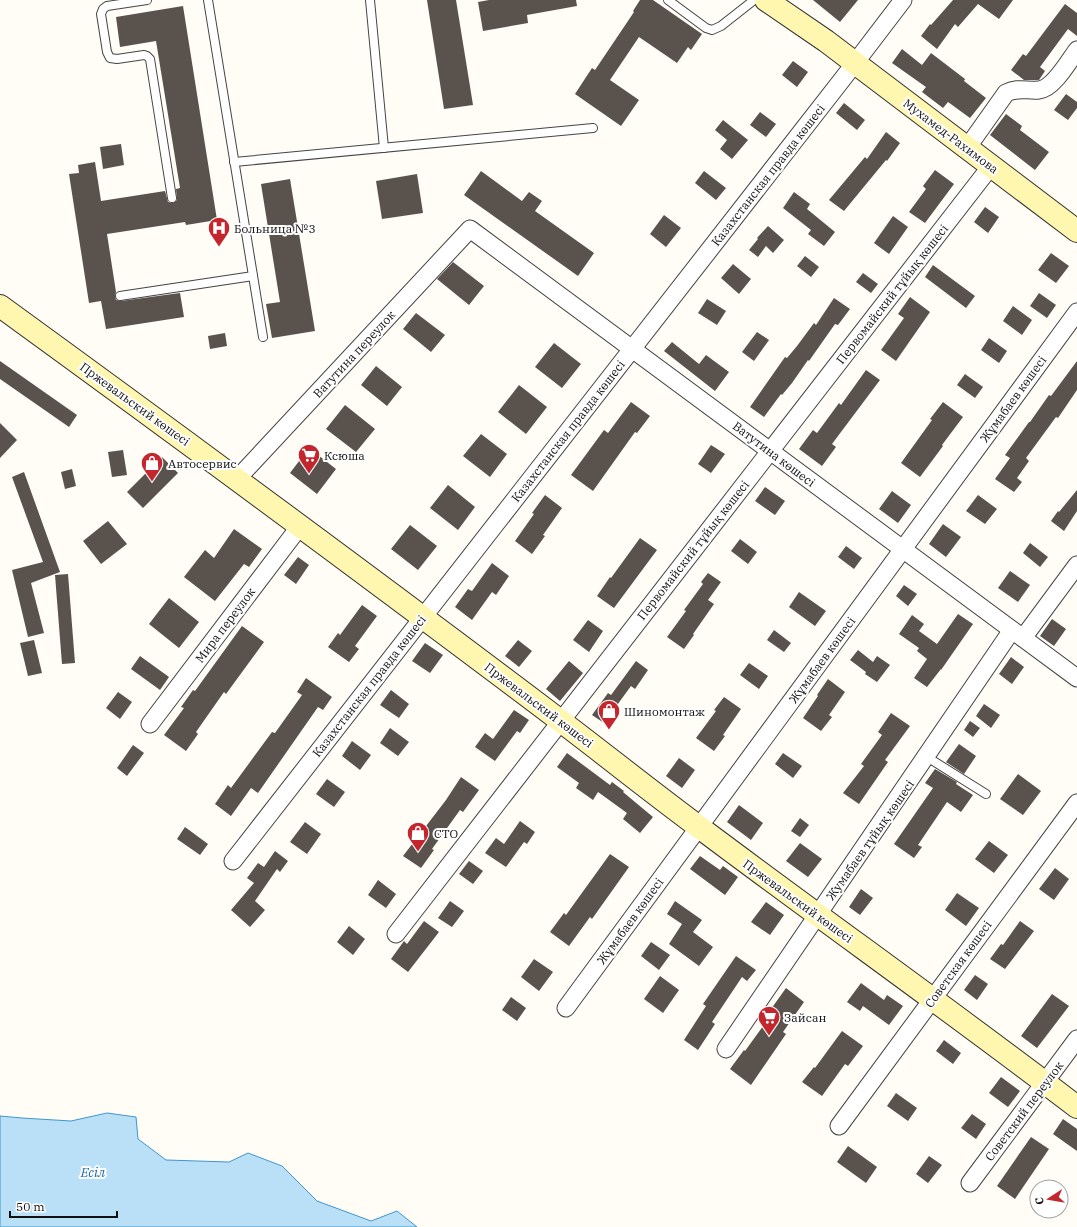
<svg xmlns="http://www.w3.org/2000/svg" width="1077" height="1227" font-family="'IBM Plex Serif',serif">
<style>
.water{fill:#b9e0f7;stroke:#3f96cf}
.building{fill:#5a524d}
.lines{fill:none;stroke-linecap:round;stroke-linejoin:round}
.lane-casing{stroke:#444;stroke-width:10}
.street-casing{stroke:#444;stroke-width:19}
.secondary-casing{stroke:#333;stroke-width:24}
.lane{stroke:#fff;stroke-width:8}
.street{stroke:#fff;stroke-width:17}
.secondary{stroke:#fff6b0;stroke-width:22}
.labels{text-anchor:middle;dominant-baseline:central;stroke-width:4;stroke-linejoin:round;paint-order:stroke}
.street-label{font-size:12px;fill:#111;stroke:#fff}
.poi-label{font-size:12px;fill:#111;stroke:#fff;text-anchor:start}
.water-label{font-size:13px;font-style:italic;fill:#1768a6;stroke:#fff}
</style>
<rect width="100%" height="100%" fill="#fffdf5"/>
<path class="water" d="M107 1113 136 1117 138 1139 166 1160 229 1162 248 1153 282 1166 317 1201 371 1221 397 1211 417 1227H0V1116L22 1118 71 1121Z"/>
<g class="building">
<path d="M427 0H456L473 105 444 109Z"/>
<path d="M489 0H576L577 6 527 15 528 23 483 31 478 2Z"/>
<path d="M640 0H653L702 34 691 50 688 47 677 63 639 37 610 80 639 100 621 126 575 94 592 68 595 70 634 12 633 11Z"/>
<path d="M813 0H858L840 22Z"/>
<path d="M953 0H1013L999 19 978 4 958 27 955 24 937 49 921 36 930 24 931 25Z"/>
<path d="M1065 4 1077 13V36L1068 29 1040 67 1045 71 1039 80H1024L1011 70 1023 54 1026 56Z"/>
<path d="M183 6 217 220 186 225 185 222 107 234 116 292 115 296 116 300 121 301 180 293 184 317 106 329 101 301 89 303 69 174 79 173 78 165 95 162 101 201 165 191 168 202 173 203 177 200 176 189 180 188 156 41 120 47 116 17Z"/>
<path d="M902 49 922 65 931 53 965 79 964 81 986 98 970 118 948 102 943 108 922 92 926 87 892 63Z"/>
<path d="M793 61 808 72 797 87 782 75Z"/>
<path d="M1066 94 1077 102V108L1068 120 1054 110Z"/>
<path d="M844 103 865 120 857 130 836 113Z"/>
<path d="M760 112 776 124 766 137 750 125Z"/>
<path d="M1006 114 1022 126 1020 130 1049 152 1035 170 990 135Z"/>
<path d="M723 120 748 140 732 159 720 149 727 140 715 130Z"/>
<path d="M886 132 900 143 887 161 886 160 844 211 829 200 865 157 867 159Z"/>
<path d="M121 144 124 165 103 169 100 147Z"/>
<path d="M935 170 954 184 925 223 909 212 926 189 923 186Z"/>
<path d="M481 171 522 201 529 192 542 201 535 211 594 253 578 276 464 195Z"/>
<path d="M704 171 726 188 716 200 695 183Z"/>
<path d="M417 174 423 213 382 219 376 181Z"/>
<path d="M290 179 315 331 272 338 266 304 280 302 261 184Z"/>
<path d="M794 192 810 204 807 209 835 232 824 246 808 234 811 230 783 208Z"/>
<path d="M985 207 999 217 988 233 974 222Z"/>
<path d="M664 215 681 228 666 247 650 234Z"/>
<path d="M893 216 908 227 889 254 874 243Z"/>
<path d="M768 226 784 240 773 253 766 246 758 257 749 250 758 239 757 238Z"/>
<path d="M1051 253 1069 266 1056 283 1038 270Z"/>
<path d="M805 256 819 267 811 277 797 266Z"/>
<path d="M453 262 484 286 469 305 437 279Z"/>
<path d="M733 264 751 279 739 294 721 278Z"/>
<path d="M933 265 975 296 966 308 925 277Z"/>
<path d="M863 273 878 284 871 293 856 282Z"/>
<path d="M1039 293 1056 305 1047 318 1030 306Z"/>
<path d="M910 297 930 312 896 361 881 350 904 318 898 314Z"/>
<path d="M834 298 850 309 838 325 835 324 809 361 808 360 792 383 782 395 781 394 764 417 750 407 785 357 787 358 797 346 814 323 816 325Z"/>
<path d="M707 299 726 311 717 325 698 313Z"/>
<path d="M1013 306 1032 320 1022 335 1003 321Z"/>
<path d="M416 313 445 335 431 352 403 329Z"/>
<path d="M757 332 769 340 754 361 742 352Z"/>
<path d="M225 333 227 346 210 349 208 336Z"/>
<path d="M989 338 1007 351 999 363 981 350Z"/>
<path d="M672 342 699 364 706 355 729 372 715 391 664 351Z"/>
<path d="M554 343 581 364 562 388 535 367Z"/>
<path d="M0 361 77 415 69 427 0 379Z"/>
<path d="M1077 361V390L1058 418 1056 417 1026 458 1029 461 1017 478 1022 482 1014 492 995 479 1010 458 1005 455 1029 422H1030L1049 395 1051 396Z"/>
<path d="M376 366 402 387 387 406 361 385Z"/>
<path d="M866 370 880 380 832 444 836 447 822 466 799 449 813 430 817 433 839 403 841 405Z"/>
<path d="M965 374 983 387 975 398 957 385Z"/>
<path d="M519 385 547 407 526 434 498 412Z"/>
<path d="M631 402 650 416 637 433 635 432 593 491 571 475 604 430 608 433Z"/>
<path d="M943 402 963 417 942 445 943 446 920 477 901 463 932 420 930 419Z"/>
<path d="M345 405 375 429 356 452 326 429Z"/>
<path d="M0 423 17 440 0 458Z"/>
<path d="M481 434 507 454 490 477 463 456Z"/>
<path d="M711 445 725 454 711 473 698 464Z"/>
<path d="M309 448 336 469 317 494 290 473Z"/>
<path d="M123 450 127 475 112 477 108 452Z"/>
<path d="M162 457 178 473 143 508 127 492Z"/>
<path d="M72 469 76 486 65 489 61 472Z"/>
<path d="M24 472 60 572 31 583 44 633 28 637 12 570 43 562 12 477Z"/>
<path d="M448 485 475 507 458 530 430 508Z"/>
<path d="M765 487 785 501 775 515 755 501Z"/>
<path d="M1077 490V511L1064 531 1051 521 1058 511 1059 512Z"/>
<path d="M892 491 911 505 898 523 879 509Z"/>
<path d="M545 495 562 508 543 535 545 536 532 554 515 541 534 514 532 513Z"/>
<path d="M978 495 997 509 985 524 966 511Z"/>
<path d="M108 521 127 544 101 564 83 541Z"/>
<path d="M943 524 961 537 946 557 929 544Z"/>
<path d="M410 525 437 546 418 570 391 549Z"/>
<path d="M234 529 262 549 249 567 244 564 215 601 184 577 205 550 214 558Z"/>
<path d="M640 538 657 550 614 608 597 596 610 577 611 578Z"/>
<path d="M740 539 757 552 748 564 731 551Z"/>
<path d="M1030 543 1048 557 1040 567 1023 553Z"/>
<path d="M846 546 862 558 854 569 838 557Z"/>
<path d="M298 557 309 565 296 584 284 575Z"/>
<path d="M492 563 509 576 496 595 492 592 472 620 455 607 468 589 472 591Z"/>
<path d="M1010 571 1030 585 1018 602 998 588Z"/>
<path d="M708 573 721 582 708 600 714 604 693 634 694 635 684 649 667 637 686 611 684 610 703 584 701 582Z"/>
<path d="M68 574 75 663 62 664 55 575Z"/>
<path d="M904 585 917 594 908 606 896 596Z"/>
<path d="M799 592 826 611 815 626 789 607Z"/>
<path d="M169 598 199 622 179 648 149 624Z"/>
<path d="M362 605 377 616 355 646 359 649 349 662 328 647 338 633 340 635Z"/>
<path d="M958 614 973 624 941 670V669L927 687 914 678 927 659 917 651 919 648 899 634 912 615 924 624 919 631 937 644Z"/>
<path d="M1052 619 1066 629 1054 646 1040 636Z"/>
<path d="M588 620 603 631 589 652 573 640Z"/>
<path d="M242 626 264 642 226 694 224 692 196 732 198 734 186 751 164 735 184 708 181 707 193 690 195 691Z"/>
<path d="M774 630 791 643 784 652 767 640Z"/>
<path d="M34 640 42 673 28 676 20 643Z"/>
<path d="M518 640 532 651 519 667 505 656Z"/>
<path d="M425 643 443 655 430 673 412 661Z"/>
<path d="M858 650 873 662 877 656 890 665 877 682 865 674 866 672 850 660Z"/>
<path d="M140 656 169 677 160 690 131 669Z"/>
<path d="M1011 657 1024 667 1012 684 999 674Z"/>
<path d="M569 661 583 673 560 701 546 689Z"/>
<path d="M636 661 648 670 635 689 631 686 604 723 592 715 608 693 611 695Z"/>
<path d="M749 663 768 676 759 689 740 675Z"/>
<path d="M306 678 332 697 323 710 318 707 258 793 251 788 231 816 215 804 228 785 231 788 272 732 275 733 302 695 297 692Z"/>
<path d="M828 679 845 692 829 715 832 717 821 731 803 718 818 696 817 695Z"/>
<path d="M391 690 409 704 399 718 380 705Z"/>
<path d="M118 692 132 702 120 719 106 708Z"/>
<path d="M724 697 741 709 723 735 725 736 714 751 696 738 716 711 714 710Z"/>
<path d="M984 704 1000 715 991 728 976 716Z"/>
<path d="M514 710 529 720 520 733 517 731 495 761 475 747 485 733 493 739Z"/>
<path d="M891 713 910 726 885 760 888 762 859 804 843 793 864 766 861 764 882 735 878 732Z"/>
<path d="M970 721 980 728 973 737 964 730Z"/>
<path d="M390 728 409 742 398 756 380 743Z"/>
<path d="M352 741 371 755 360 770 342 756Z"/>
<path d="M959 744 976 756 964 774 946 762Z"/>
<path d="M133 745 144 753 127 776 117 768Z"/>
<path d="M567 753 610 785 612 782 624 791 623 792 653 817 640 833 623 819 627 813 598 792 593 800 576 788 579 783 557 767Z"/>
<path d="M783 753 802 766 793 778 775 764Z"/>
<path d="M679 758 695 770 682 788 666 776Z"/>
<path d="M935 769 957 782 956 784 973 795 961 812 947 802 918 845 922 847 914 858 894 844 933 788 925 783Z"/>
<path d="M1018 774 1041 791 1023 815 1000 799Z"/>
<path d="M461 777 479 790 463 812 460 810 432 849 434 850 421 868 403 856 446 800Z"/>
<path d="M327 779 345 792 334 807 316 794Z"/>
<path d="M739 805 763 823 751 840 727 822Z"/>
<path d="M800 818 809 825 800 837 791 831Z"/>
<path d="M520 821 535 832 527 844 524 842 506 867 485 853 496 838 504 844Z"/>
<path d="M305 822 321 834 307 854 290 842Z"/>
<path d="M185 827 208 844 200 855 177 839Z"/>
<path d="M989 841 1008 855 994 873 975 859Z"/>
<path d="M800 843 822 859 808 877 786 861Z"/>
<path d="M275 851 288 861 280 872 277 869 255 901 265 910 250 927 231 910 254 883 247 878 258 863 264 867Z"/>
<path d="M610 854 629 867 592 919 590 917 569 946 550 932 564 913 566 915Z"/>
<path d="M700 856 720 870 723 866 738 877 725 895 690 869Z"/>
<path d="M469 861 483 871 473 884 459 874Z"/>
<path d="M1055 868 1069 879 1054 900 1039 889Z"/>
<path d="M378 880 396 894 386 908 368 895Z"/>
<path d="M861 889 873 898 860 915 849 907Z"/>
<path d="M957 893 979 908 966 926 945 910Z"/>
<path d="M450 901 464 911 452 927 438 918Z"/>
<path d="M675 901 702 920 693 932 713 947 699 966 669 944 682 924 667 914Z"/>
<path d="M766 902 784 915 770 935 751 922Z"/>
<path d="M424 921 439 932 408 972 391 959 404 941 407 944Z"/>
<path d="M1020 921 1034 931 1005 969 990 959 1001 944 1003 945Z"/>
<path d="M349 926 365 939 353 955 337 942Z"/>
<path d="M651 942 670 955 659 970 641 956Z"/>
<path d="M736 956 756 970 747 981 742 977 712 1022 715 1024 698 1050 684 1040 706 1006 703 1004Z"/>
<path d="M534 959 553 972 539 991 521 977Z"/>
<path d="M975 975 988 984 977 1000 964 990Z"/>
<path d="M660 976 679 990 663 1013 644 999Z"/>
<path d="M861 983 884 1000 887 995 903 1006 889 1025 863 1006 860 1011 847 1002Z"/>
<path d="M786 988 804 1002 783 1032 786 1034 751 1085 730 1069 744 1050 745 1051 774 1011 771 1009Z"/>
<path d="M1052 994 1069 1006 1037 1048 1021 1036Z"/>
<path d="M511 997 526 1008 517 1021 502 1010Z"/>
<path d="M842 1031 863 1046 848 1066 845 1064 822 1096 802 1082 814 1067 815 1068Z"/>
<path d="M944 1040 961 1053 953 1064 936 1051Z"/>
<path d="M1001 1077 1020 1091 1008 1107 989 1093Z"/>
<path d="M896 1093 917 1108 908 1121 887 1106Z"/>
<path d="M972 1114 986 1124 976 1139 961 1128Z"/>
<path d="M1063 1119 1077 1129V1151L1053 1134Z"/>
<path d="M1031 1137 1049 1149 1015 1199 997 1186Z"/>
<path d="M848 1146 877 1167 866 1183 837 1162Z"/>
<path d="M929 1156 942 1165 928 1183 916 1174Z"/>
</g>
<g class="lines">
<g class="lane-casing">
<g id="lane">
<path d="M147 0 107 6 103 9 101 14 107 52 110 58 117 59 144 55 147 56 150 59 172 198"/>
<path d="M208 0 263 337"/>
<path d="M370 0 384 148"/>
<path d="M668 0 706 28 712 30 721 26 754 0"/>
<path d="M234 162 593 128"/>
<path d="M120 296 253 276"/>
<path d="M927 757 986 794"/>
</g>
</g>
<g class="street-casing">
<g id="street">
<path d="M967 148 1006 93C1017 87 1027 91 1039 90 1053 89 1069 61 1077 50"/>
<path d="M237 479 470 229 1077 678"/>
<path d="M1023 638 1077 565"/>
<path d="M150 724 300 526"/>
<path d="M233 861 855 63 903 0"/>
<path d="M396 934 991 166"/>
<path d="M566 1008 1077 312"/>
<path d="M726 1049 1012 630"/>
<path d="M839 1126 1077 803"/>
<path d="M970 1183 1077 1039"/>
</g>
</g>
<g class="secondary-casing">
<g id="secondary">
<path d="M766 0 826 41 1077 231"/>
<path d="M0 306C187 442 374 580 558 719 607 756 654 794 703 830 827 923 954 1013 1077 1107"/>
</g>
</g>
<use href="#lane" class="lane"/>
<use href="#street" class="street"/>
<use href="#secondary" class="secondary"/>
</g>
<defs>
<g id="hospital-pin" transform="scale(1.15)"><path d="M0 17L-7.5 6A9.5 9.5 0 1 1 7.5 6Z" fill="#c4262e" stroke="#fff"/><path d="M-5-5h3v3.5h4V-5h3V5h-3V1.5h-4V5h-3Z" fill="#fff"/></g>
<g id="supermarket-pin" transform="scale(1.15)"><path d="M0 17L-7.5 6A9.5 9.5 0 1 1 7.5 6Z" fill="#c4262e" stroke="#fff"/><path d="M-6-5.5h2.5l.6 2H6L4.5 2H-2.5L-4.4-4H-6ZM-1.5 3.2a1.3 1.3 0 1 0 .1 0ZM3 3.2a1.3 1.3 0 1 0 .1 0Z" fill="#fff"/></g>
<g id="shop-pin" transform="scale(1.15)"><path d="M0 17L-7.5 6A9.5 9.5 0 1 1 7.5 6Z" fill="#c4262e" stroke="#fff"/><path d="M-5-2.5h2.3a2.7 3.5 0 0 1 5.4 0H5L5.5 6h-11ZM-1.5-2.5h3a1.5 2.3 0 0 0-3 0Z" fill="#fff"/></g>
</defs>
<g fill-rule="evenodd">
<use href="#hospital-pin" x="219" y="228"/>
<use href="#supermarket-pin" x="309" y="455"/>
<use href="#shop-pin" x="152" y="463"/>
<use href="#shop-pin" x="609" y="711"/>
<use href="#shop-pin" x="418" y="833"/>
<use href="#supermarket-pin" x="769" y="1017"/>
</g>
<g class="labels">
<g class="street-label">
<text transform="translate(951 136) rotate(37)">Мухамед-Рахимова</text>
<text transform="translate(768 175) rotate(-52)">Казахстанская правда көшесі</text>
<text transform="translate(892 294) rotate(-52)">Первомайский тұйық көшесі</text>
<text transform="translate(354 354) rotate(-47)">Ватутина переулок</text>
<text transform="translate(1013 399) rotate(-54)">Жұмабаев көшесі</text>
<text transform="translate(135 404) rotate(36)">Пржевальский көшесі</text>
<text transform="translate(568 431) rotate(-52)">Казахстанская правда көшесі</text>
<text transform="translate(774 454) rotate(37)">Ватутина көшесі</text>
<text transform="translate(693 550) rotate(-52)">Первомайский тұйық көшесі</text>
<text transform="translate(225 625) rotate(-53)">Мира переулок</text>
<text transform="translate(822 660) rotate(-54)">Жұмабаев көшесі</text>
<text transform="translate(369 686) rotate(-52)">Казахстанская правда көшесі</text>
<text transform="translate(539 705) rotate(37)">Пржевальский көшесі</text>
<text transform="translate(870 840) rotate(-55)">Жумабаев тұйық көшесі</text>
<text transform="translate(798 901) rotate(36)">Пржевальский көшесі</text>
<text transform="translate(630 921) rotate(-54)">Жұмабаев көшесі</text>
<text transform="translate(958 964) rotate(-54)">Советская көшесі</text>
<text transform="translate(1024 1111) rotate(-53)">Советский переулок</text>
</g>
<g class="poi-label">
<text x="234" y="228">Больница №3</text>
<text x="324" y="455">Ксюша</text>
<text x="168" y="463">Автосервис</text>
<text x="624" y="711">Шиномонтаж</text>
<text x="434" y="833">СТО</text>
<text x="784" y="1017">Зайсан</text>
</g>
<g class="water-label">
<text x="93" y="1172">Есіл</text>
</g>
</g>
<g transform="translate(1049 1199) rotate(258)"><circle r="19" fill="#ffffff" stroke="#a0a0a0"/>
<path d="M0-3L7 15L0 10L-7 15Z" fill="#c4262e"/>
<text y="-6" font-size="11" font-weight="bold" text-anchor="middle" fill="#111111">С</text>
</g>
<path d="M10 1211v6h107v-6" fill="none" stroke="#111111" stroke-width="2"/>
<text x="16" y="1211" font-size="12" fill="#111111" stroke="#ffffff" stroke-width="3" paint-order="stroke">50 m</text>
</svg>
